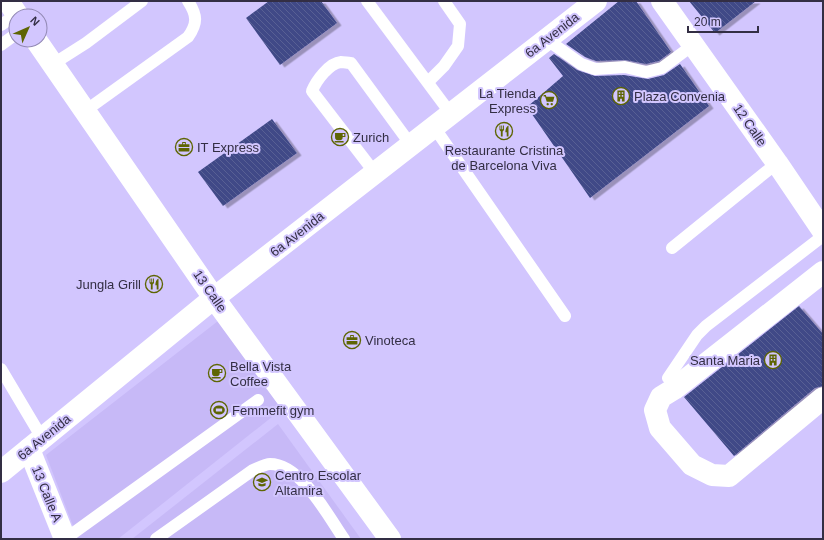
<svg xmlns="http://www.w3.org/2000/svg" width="824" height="540" font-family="Helvetica,sans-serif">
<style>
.built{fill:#c7b9f7}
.building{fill:url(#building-back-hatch);filter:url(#shadow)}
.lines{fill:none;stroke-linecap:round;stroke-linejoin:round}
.lane{stroke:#fff;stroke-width:12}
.street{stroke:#fff;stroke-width:22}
.secondary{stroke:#fff;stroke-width:22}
.labels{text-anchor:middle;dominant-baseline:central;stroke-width:4;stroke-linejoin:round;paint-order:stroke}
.street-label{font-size:13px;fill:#332e44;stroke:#d2c6fe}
.poi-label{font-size:13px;fill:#332e44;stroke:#d2c6fe;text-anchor:start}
</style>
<defs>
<pattern id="building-back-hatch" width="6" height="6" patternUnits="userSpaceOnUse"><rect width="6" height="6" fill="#3f4887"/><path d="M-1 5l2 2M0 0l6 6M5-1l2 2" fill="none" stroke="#596094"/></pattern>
<filter id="shadow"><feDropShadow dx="4.5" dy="2.5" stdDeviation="0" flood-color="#0004"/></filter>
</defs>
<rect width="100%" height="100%" fill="#d2c6fe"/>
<g class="built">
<path d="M218 321 282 409 118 539H78L46 455Z"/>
<path d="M278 424 361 539H132Z"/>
</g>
<g class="building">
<path d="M269 1H321L337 23 280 65 246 18Z"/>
<path d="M619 1H636L671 52 659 61 646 64 625 60 596 61 585 57 566 44Z"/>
<path d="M689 1H756L715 33Z"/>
<path d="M554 54 577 70 595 76 624 75 648 79 664 75 680 64 709 106 590 198 527 107 563 76 549 58Z"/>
<path d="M272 119 297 153 223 206 198 172Z"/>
<path d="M799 306 823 334V386L815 388 734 456 684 397Z"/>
</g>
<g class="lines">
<g class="lane">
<path d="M367 1 451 114"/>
<path d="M1 25 17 14"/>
<path d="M546 39 581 64 595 69 625 67 646 72 662 68 693 45"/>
<path d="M1 45 16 34"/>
<path d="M53 64 86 43 142 1"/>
<path d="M428 82 444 66 458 46 460 24 444 1"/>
<path d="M85 111 188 37C198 23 197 15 188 1"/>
<path d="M434 127 565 316"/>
<path d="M375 173 312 91C316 81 329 63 341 62 344 62 348 63 351 63L411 145"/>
<path d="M672 248 777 163"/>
<path d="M1 369 42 438"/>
<path d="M668 378 697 335 706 326 823 236"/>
<path d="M65 539 258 400"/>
<path d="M156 539 253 470C258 468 265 464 270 464 301 464 328 516 344 539"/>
</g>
<g class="street">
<path d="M823 272 674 389 661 397 655 410 660 428 692 465 712 475 729 476 823 398"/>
<path d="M29 449 65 539"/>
</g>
<g class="secondary">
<path d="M8 1 18 16"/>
<path d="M662 1 777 163 823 231"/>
<path d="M36 40 214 298 390 539"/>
<path d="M1 472 214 298 596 1"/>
</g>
</g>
<defs>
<g id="building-ring" transform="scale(0.9)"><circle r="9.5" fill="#d2c6fe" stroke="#5e6503" stroke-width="1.5"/><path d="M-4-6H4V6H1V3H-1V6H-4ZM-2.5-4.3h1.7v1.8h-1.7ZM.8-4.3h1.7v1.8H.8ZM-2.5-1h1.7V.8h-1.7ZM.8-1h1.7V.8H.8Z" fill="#5e6503"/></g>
<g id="supermarket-ring" transform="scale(0.9)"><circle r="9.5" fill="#d2c6fe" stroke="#5e6503" stroke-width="1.5"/><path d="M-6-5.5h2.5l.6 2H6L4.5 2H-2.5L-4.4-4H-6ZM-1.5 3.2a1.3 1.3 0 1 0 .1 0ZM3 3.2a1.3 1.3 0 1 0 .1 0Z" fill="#5e6503"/></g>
<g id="restaurant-ring" transform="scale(0.9)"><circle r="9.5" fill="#d2c6fe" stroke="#5e6503" stroke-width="1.5"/><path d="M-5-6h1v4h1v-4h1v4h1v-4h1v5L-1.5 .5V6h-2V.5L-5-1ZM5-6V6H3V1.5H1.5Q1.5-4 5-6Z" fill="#5e6503"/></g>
<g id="cafe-ring" transform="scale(0.9)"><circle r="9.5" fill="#d2c6fe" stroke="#5e6503" stroke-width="1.5"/><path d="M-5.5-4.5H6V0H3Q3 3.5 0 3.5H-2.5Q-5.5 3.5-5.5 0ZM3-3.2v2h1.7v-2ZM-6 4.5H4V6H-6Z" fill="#5e6503"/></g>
<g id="office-ring" transform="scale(0.9)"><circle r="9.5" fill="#d2c6fe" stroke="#5e6503" stroke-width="1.5"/><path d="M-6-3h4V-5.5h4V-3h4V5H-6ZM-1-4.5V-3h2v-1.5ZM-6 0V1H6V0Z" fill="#5e6503"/></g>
<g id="stadium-ring" transform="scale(0.9)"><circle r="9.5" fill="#d2c6fe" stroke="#5e6503" stroke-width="1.5"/><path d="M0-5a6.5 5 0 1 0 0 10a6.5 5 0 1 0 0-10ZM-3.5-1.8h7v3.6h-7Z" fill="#5e6503"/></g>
<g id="school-ring" transform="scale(0.9)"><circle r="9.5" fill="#d2c6fe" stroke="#5e6503" stroke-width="1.5"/><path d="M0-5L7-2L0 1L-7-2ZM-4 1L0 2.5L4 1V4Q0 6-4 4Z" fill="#5e6503"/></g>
</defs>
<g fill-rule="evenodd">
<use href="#building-ring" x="621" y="96"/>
<use href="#supermarket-ring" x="549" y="100"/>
<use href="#restaurant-ring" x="504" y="131"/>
<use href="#cafe-ring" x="340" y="137"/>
<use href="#office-ring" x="184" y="147"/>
<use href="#restaurant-ring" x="154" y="284"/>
<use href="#office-ring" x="352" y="340"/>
<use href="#building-ring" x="773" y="360"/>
<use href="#cafe-ring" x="217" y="373"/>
<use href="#stadium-ring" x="219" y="410"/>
<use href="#school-ring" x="262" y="482"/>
</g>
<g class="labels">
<g class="street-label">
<text transform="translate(552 35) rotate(-38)">6a Avenida</text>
<text transform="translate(750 125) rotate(55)">12 Calle</text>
<text transform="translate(297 234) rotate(-38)">6a Avenida</text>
<text transform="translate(210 291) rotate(55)">13 Calle</text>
<text transform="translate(44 437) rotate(-39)">6a Avenida</text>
<text transform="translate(47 494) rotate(68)">13 Calle A</text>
</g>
<g class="poi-label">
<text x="536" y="93" text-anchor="end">La Tienda<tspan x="536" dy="15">Express</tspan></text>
<text x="634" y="96">Plaza Convenia</text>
<text x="353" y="137">Zurich</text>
<text x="197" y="147">IT Express</text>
<text x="504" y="150" text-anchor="middle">Restaurante Cristina<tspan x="504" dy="15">de Barcelona Viva</tspan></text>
<text x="141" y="284" text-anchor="end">Jungla Grill</text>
<text x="365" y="340">Vinoteca</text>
<text x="760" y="360" text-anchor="end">Santa Maria</text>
<text x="230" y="366">Bella Vista<tspan x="230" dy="15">Coffee</tspan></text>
<text x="232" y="410">Femmefit gym</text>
<text x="275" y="475">Centro Escolar<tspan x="275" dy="15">Altamira</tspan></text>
</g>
</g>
<rect width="824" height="540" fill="none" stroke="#332e44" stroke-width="4"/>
<g transform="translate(28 28) rotate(45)"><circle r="19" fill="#d2c6fe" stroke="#9289b4"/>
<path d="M0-3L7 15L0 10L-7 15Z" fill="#5e6503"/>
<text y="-6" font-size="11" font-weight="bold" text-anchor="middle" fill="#332e44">N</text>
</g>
<path d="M688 26v6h70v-6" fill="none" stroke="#332e44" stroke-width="2"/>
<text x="694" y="26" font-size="12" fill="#332e44" stroke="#d2c6fe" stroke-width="3" paint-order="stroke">20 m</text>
</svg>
